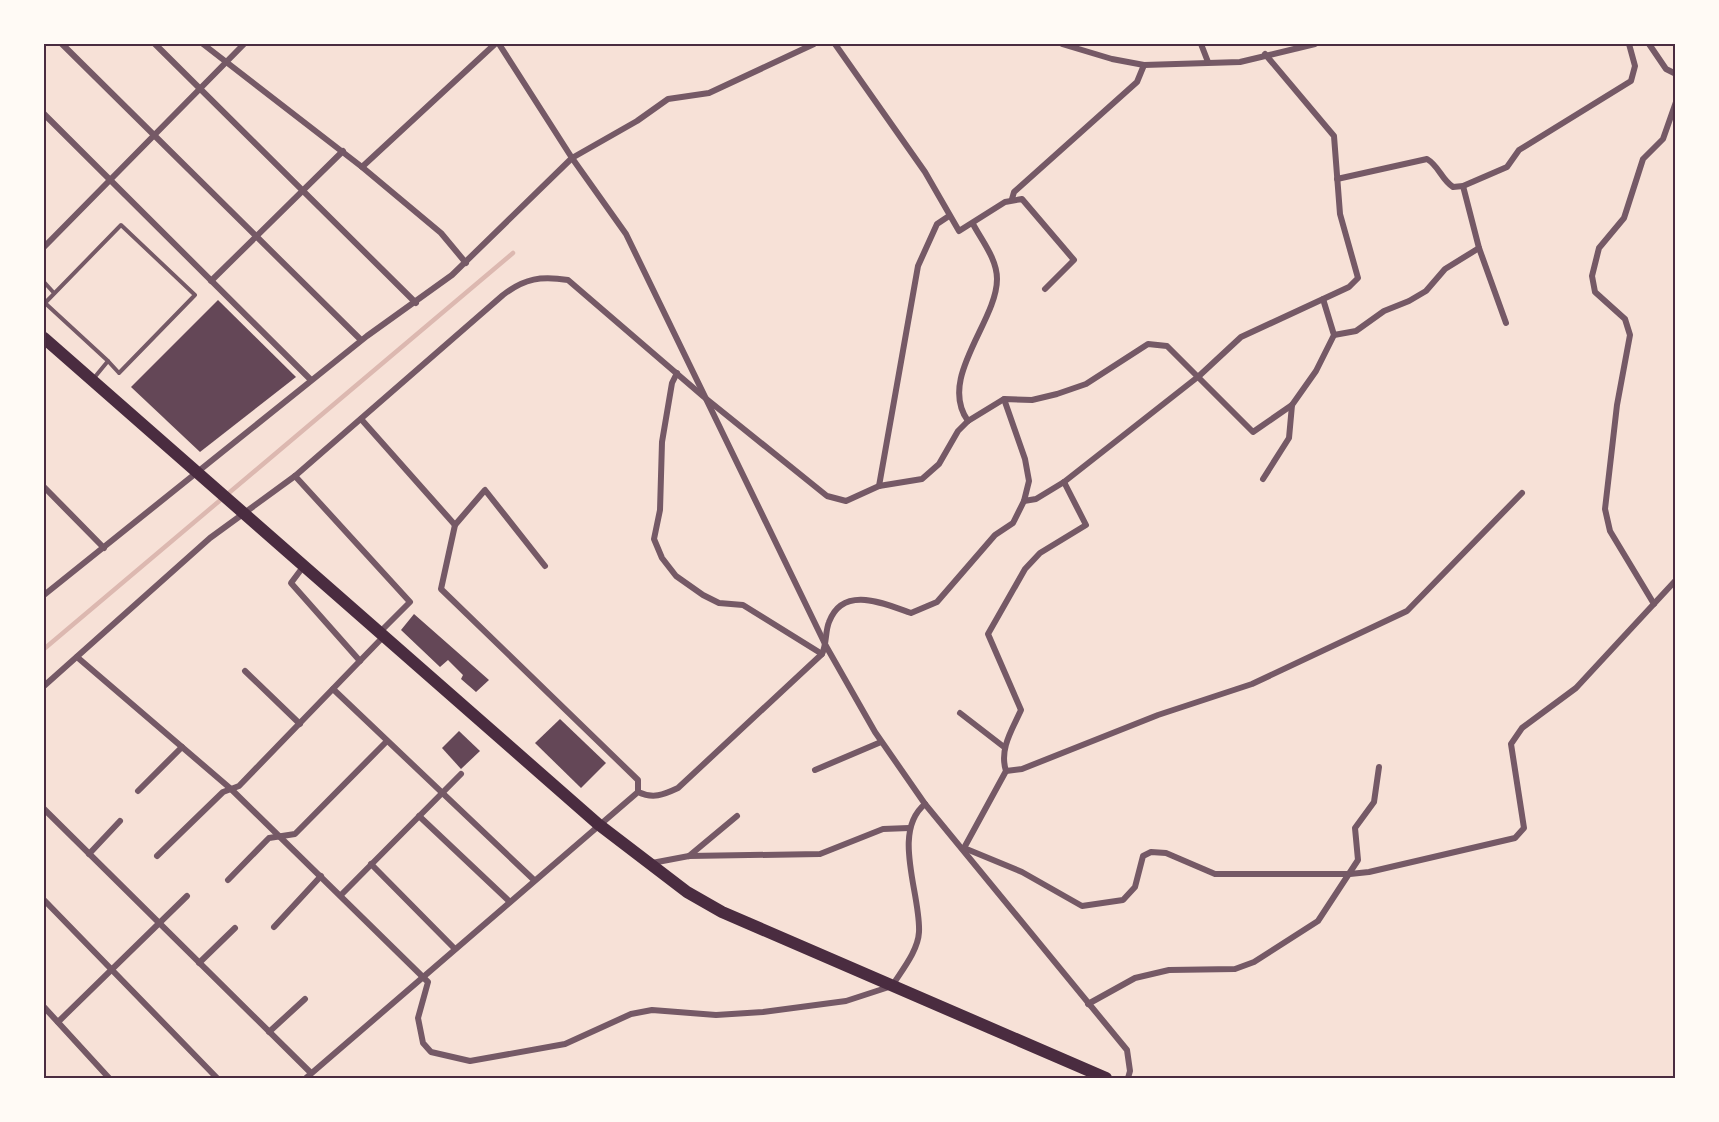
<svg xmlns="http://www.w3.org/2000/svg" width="1719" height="1122" font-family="Barlow,sans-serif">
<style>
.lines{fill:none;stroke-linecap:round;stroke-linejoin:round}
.stream{stroke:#dcb8b0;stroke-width:4.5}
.building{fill:#644757}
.service{stroke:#755966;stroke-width:4}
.minor{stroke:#755966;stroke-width:6}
.secondary{stroke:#4a2c40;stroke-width:12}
.neatline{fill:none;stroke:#4a2c40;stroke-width:2}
</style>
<rect width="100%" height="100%" fill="#f7e1d7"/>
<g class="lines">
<path class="stream" d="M44 649 513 253"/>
</g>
<g class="building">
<path d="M218 300 296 377 200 452 131 387Z"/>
<path d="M414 614 489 680 476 692 461 679 463 675 448 660 440 667 401 630Z"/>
<path d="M560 719 606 763 581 788 535 743Z"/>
<path d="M459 731 480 751 461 769 442 748Z"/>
</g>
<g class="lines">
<g class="service">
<path d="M44 282 54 293"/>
<path d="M45 303 108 361"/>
<path d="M44 304 121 225 195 295 119 373 108 361 94 378"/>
</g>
<g class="minor">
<path d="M62 44 361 340"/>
<path d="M155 44 416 303"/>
<path d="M203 44 362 167 441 233 466 263"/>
<path d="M499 44 572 158 626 234 826 646 875 732 925 804 1127 1050 1130 1071 1128 1078"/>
<path d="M835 44 925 172 959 231 1005 202 1022 199 1074 260 1045 289"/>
<path d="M1062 44 1112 59 1144 65 1240 62 1315 44"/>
<path d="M1201 44 1208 62"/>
<path d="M1649 44 1666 69 1676 74"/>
<path d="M44 114 311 380"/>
<path d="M362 167 495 44"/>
<path d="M1337 179 1427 159C1439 166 1441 179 1453 187L1463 186 1507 167 1519 150 1631 81 1635 66 1629 44"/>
<path d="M1463 186 1479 248 1506 323"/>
<path d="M1012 199 1014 192 1137 82 1144 65"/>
<path d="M44 247 244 44"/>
<path d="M211 281 343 151"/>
<path d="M1334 335 1356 331 1384 311 1409 301 1426 291 1445 269 1479 248"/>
<path d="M677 373 672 383 662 442 660 510 654 539 662 558 676 576 703 595 719 603 743 605 822 654"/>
<path d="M361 419 455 525"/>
<path d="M968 421C937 378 997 322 997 279 997 259 982 241 973 224"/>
<path d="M295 476 410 602 379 633"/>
<path d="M1263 479 1289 438 1292 405"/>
<path d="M1064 482 1086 525 1040 553 1025 569 988 634 1021 710C1012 730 999 749 1006 771L964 848 1022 872 1082 906 1123 900 1135 887 1143 856 1151 852 1166 853 1215 874H1350L1369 872 1515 838 1524 828 1511 744 1522 728 1576 688 1676 580"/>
<path d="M879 486 918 266 937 224 949 216"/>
<path d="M44 487 104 548"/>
<path d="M1024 501 1036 499 1064 482 1199 376 1241 337 1349 287 1358 278 1340 214 1334 136 1265 54"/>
<path d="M545 566 485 490 455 525 441 589 638 780V792"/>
<path d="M303 567 291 583 360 661"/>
<path d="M44 595 367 336 452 275 572 158 637 121 668 99 709 93 814 44"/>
<path d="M1654 604 1610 531 1605 509 1617 405 1630 335 1625 319 1595 292 1592 276 1599 248 1624 218 1643 159 1663 139 1676 102"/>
<path d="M77 657 231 789 428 982 418 1018 423 1043 431 1052 470 1061 565 1044 631 1014 652 1010 716 1015 763 1012 846 1001 892 986C902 970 918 951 919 932 921 895 891 832 925 804"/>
<path d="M245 671 300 724"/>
<path d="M44 686 210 538 295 476 503 295C525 278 541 276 568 280L704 397 827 496 846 501 879 486 922 479 939 464 958 431 968 421 1004 399 1032 400 1057 394 1086 384 1148 344 1167 346 1253 432 1292 405 1316 371 1334 335 1323 299"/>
<path d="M333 689 534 880"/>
<path d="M960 713 1004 747"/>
<path d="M815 770 881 742"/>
<path d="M1006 771 1022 769 1158 715 1252 684 1407 611 1522 493"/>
<path d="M138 791 182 747"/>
<path d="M44 809 310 1072"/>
<path d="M419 816 509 901"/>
<path d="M89 854 120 821"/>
<path d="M157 856 223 792 239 786 384 636"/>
<path d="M689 856 737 816"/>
<path d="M652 863 689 856 820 854 883 829 909 828"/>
<path d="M371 864 454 948"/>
<path d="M228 880 269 838 295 834 387 741"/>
<path d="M341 895 461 774"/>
<path d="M44 900 217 1078"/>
<path d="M274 927 321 876"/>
<path d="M199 963 235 928"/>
<path d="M1088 1004 1135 978 1169 970 1235 969 1254 962 1318 921 1358 860 1355 828 1374 802 1379 767"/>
<path d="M44 1007 109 1078"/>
<path d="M58 1022 187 896"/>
<path d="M269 1032 305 999"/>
<path d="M306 1078 638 792C653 799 663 795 678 788L822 654C827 643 825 632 829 622 843 584 885 604 911 613L937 602 995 535 1013 523 1024 501 1029 481 1025 459 1004 399"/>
</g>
<path class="secondary" d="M44 338 598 824 687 892 722 912 1106 1078"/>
</g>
<rect width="1719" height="1122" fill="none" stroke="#fffaf5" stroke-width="90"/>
<rect x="45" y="45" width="1629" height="1032" class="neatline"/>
</svg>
